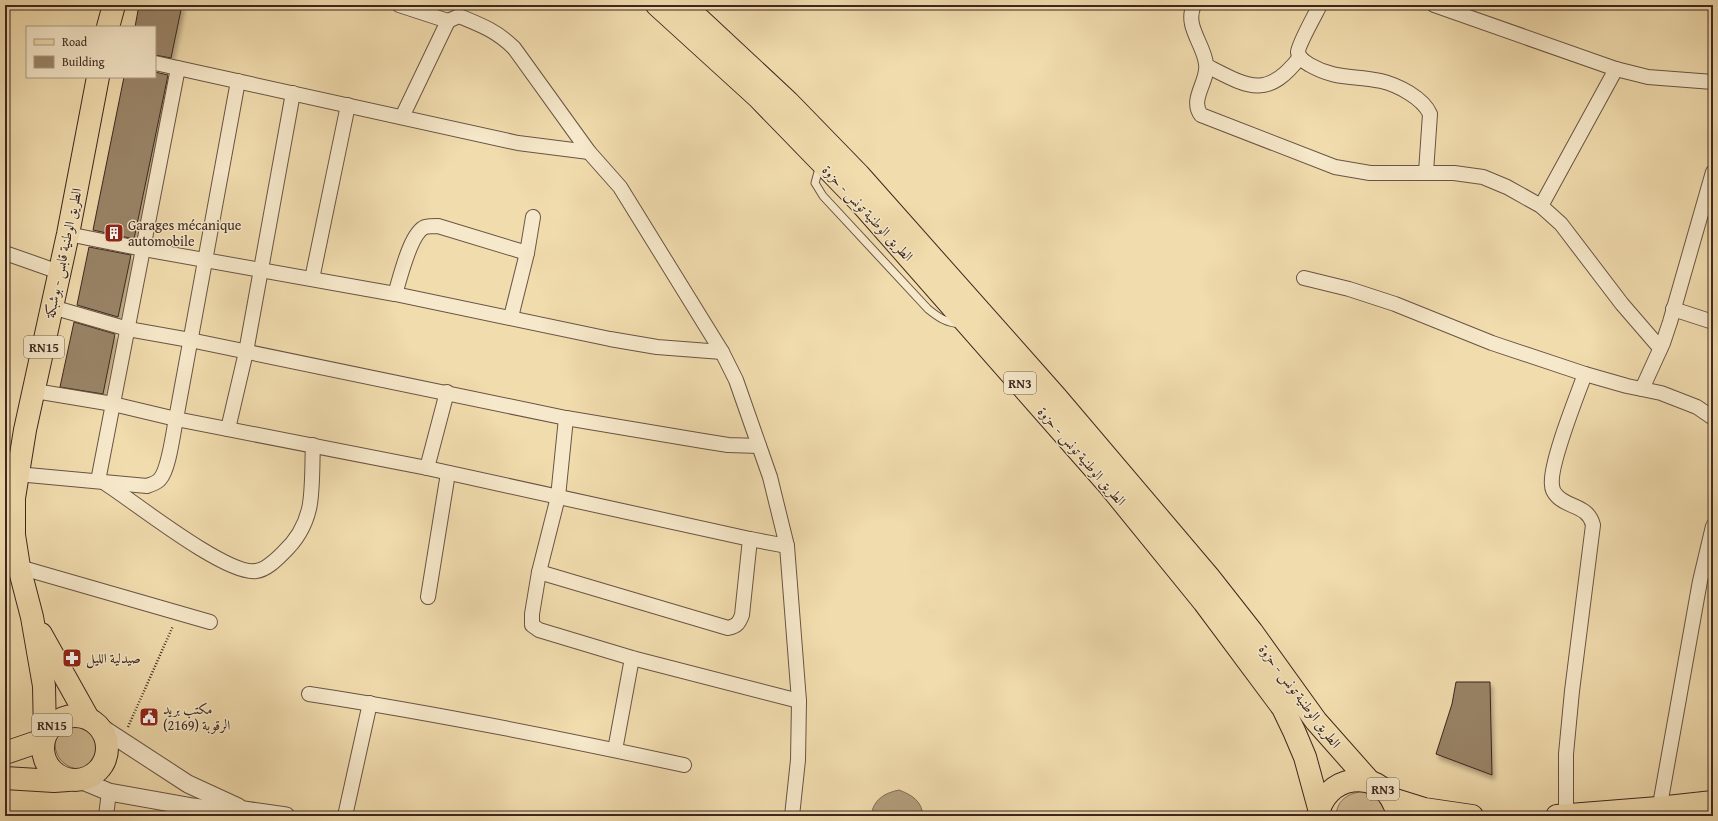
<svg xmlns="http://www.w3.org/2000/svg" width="1718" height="821" font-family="'Gentium Book Plus',Amiri,serif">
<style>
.green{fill:#d2bd96;stroke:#87725a}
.water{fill:#b39e7d;stroke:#836e57}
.building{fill:#9a8569;stroke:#3c271f;filter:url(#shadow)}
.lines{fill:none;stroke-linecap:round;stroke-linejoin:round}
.service-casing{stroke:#695443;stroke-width:9}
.minor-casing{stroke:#695443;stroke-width:16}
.tertiary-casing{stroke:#695443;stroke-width:19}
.primary-casing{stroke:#3c271f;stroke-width:24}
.path{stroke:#3c271f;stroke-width:2.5;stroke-dasharray:1 2;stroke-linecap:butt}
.service{stroke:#f6e8ca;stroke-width:7}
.minor{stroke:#f6e8ca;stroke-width:14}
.tertiary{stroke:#f6e8ca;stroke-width:17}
.primary{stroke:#f1dcae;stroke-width:22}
.labels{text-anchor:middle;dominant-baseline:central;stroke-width:3;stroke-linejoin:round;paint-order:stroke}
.shield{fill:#f6e8ca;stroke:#746152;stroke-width:1}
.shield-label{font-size:13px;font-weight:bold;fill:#3c271f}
.street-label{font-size:14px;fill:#3c271f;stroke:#f6e8ca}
.poi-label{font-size:14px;fill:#3c271f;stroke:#f6e8ca;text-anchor:start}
</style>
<defs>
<filter id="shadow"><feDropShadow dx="2.5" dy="4.5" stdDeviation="2" flood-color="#0004"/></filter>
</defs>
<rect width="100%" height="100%" fill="#f1dcae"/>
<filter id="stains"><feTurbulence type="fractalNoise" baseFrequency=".005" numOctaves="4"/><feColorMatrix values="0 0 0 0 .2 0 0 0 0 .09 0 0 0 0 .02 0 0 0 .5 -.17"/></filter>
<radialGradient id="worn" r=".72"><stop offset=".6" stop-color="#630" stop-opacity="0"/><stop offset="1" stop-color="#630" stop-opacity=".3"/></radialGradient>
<g class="green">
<circle cx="80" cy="744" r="25"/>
<path d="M1367 791C1377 795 1387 805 1387 816H1336C1337 798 1351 792 1367 791Z"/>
</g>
<path class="water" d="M899 790C912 795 922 801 923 816H871C873 800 884 793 899 790Z"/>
<g class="building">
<path d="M139 5H182L171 58 155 55V27H135Z"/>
<path d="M155 72 168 75 134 239 93 230 124 77H155Z"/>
<path d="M89 247 131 255 118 317 77 305Z"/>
<path d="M74 322 115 334 103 394 60 387Z"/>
<path d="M1456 682H1490L1492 775 1436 754 1452 704Z"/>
</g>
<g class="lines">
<g class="service-casing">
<path id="service" d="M820 165 815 183 823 196 928 309C939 318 947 323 961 324"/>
</g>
<g class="minor-casing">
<g id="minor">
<path d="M399 5 448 21 459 16C481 25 497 31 514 48L589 152 620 187 722 352 736 380 770 477 787 546 799 701 798 760 792 816"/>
<path d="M1194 5C1184 26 1204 44 1206 64 1209 81 1189 99 1201 115L1335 167 1370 173H1454L1483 177 1507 187 1541 206 1561 224 1622 304 1660 348"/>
<path d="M1320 5C1316 13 1298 45 1298 52 1299 59 1305 62 1310 65 1336 80 1353 75 1381 81 1398 85 1423 98 1430 114L1426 172"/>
<path d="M1434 5 1616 69 1648 77 1713 82"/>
<path d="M155 63 518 143 589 152"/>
<path d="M1207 66C1248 87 1267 100 1300 57"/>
<path d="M402 117 448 21"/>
<path d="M1541 206 1616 69"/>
<path d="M68 234 143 249 395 294 610 339 657 347 722 352"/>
<path d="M5 253 59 272"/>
<path d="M1304 278 1349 289 1395 304 1492 343 1585 374 1627 386 1661 393 1697 407 1713 418"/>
<path d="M312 279 348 105"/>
<path d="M395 294C400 279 410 233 425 227 429 226 434 226 438 226L527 253"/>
<path d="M52 307 128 329 190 340 566 418 703 441 728 445 759 446"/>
<path d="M1673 309 1713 322"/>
<path d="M511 317 527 253 533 217"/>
<path d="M1642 389 1663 343 1670 322 1713 172"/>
<path d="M35 391 113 404 176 419 427 468 750 539 787 546"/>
<path d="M566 418 558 497 539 572 532 614V625L539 630 632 658 799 701"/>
<path d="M228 429 246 352 293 93"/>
<path d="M427 468 447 392"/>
<path d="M5 471 17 474 147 486C152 484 157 483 160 479 169 469 173 433 176 419L238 81"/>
<path d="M98 481 178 68"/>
<path d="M105 483C133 501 227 576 256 571 266 570 276 560 283 553 296 541 305 526 309 509 313 492 312 463 313 445"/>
<path d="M19 567 210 622"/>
<path d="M539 572 728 628C737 626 739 623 742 615L750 539"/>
<path d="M428 597 448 473"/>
<path d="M309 694C434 713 559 738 684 765"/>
<path d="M615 750 632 658"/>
<path d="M106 816 109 792"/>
<path d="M345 816 370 703"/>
<path d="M1566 816V754L1572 691 1593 525C1588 505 1568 508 1557 496 1554 493 1552 488 1552 485 1549 465 1577 396 1585 374"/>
<path d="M1658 816 1700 581 1713 526"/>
</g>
</g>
<g class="tertiary-casing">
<g id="tertiary">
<path d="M99 726 188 784 238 807"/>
<path d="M80 780 109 792 193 807 214 810H244L286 816"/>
</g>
</g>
<g class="primary-casing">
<g id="primary">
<path d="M657 5 758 97 861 203 1108 484 1204 602 1283 708 1294 731 1305 757 1319 808"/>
<path d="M684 5 788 102 859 175 1056 397 1208 576 1252 632 1316 721 1370 782"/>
<path d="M108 27 114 5"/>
<path d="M41 634 88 718"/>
<circle cx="75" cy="748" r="32"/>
<path d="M45 735 44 686 32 617 19 567 14 535V498L25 430 68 234 98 77"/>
<path d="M5 753 43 740"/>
<path d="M5 778 54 781 68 780"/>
<path d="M1392 799 1424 809 1472 816"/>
<path d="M1318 816C1323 776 1378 766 1394 804 1396 808 1398 812 1398 816"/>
<path d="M1557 816 1658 808 1713 802"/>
</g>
</g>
<path class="path" d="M128 727 173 626"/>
<use href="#service" class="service"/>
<use href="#minor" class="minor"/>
<use href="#tertiary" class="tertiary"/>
<use href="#primary" class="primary"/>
</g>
<defs>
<g id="building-square" transform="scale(1)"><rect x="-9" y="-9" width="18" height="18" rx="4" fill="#8f2418" stroke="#f6e8ca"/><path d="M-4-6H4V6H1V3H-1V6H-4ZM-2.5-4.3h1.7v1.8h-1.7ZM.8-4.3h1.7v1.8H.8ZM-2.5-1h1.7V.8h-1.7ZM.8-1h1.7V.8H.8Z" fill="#fff"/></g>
<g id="pharmacy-square" transform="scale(1)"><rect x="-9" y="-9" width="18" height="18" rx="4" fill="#8f2418" stroke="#f6e8ca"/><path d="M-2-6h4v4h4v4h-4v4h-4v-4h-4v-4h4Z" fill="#fff"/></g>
<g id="civic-square" transform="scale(1)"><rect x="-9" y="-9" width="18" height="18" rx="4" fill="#8f2418" stroke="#f6e8ca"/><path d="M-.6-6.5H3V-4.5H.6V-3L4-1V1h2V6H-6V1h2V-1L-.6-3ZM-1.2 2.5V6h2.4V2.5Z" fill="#fff"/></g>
</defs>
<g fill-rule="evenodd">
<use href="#building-square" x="114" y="233"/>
<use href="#pharmacy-square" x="72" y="658"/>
<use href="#civic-square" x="149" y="717"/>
</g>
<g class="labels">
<g class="shield">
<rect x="24" y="336" width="40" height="22" rx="3"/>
<rect x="1004" y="372" width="32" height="22" rx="3"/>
<rect x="32" y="714" width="40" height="22" rx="3"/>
<rect x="1367" y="778" width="32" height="22" rx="3"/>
</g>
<g class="shield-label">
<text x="44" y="347">RN15</text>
<text x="1020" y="383">RN3</text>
<text x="52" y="725">RN15</text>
<text x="1383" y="789">RN3</text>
</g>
<g class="street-label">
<text transform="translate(868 213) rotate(47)">الطريق الوطنية تونس - حزوة</text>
<text transform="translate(63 253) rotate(-78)">الطريق الوطنية قابس - بوشبكة</text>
<text transform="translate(1082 456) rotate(49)">الطريق الوطنية تونس - حزوة</text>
<text transform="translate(1300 696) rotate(53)">الطريق الوطنية تونس - حزوة</text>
</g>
<g class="poi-label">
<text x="128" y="225">Garages mécanique<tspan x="128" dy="16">automobile</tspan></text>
<text x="86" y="658">صيدلية الليل</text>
<text x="163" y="709">مكتب بريد<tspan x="163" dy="16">الرقوبة (2169)</tspan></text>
</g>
</g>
<rect width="1718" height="821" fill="none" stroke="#f1dcae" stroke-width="20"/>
<rect x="6" y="6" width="1706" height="809" fill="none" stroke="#3c271f" stroke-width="2"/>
<rect x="10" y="10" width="1698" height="801" fill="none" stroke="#3c271f"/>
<rect x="26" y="26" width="130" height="52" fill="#f6e8ca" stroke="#ac9b86"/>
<rect x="34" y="39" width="20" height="6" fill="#f1dcae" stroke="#ac9b86"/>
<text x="62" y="46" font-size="12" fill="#3c271f">Road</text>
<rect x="34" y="56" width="20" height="12" fill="#9a8569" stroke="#ac9b86"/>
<text x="62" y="66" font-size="12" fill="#3c271f">Building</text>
<rect width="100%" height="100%" filter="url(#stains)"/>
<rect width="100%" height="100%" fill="url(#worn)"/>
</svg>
